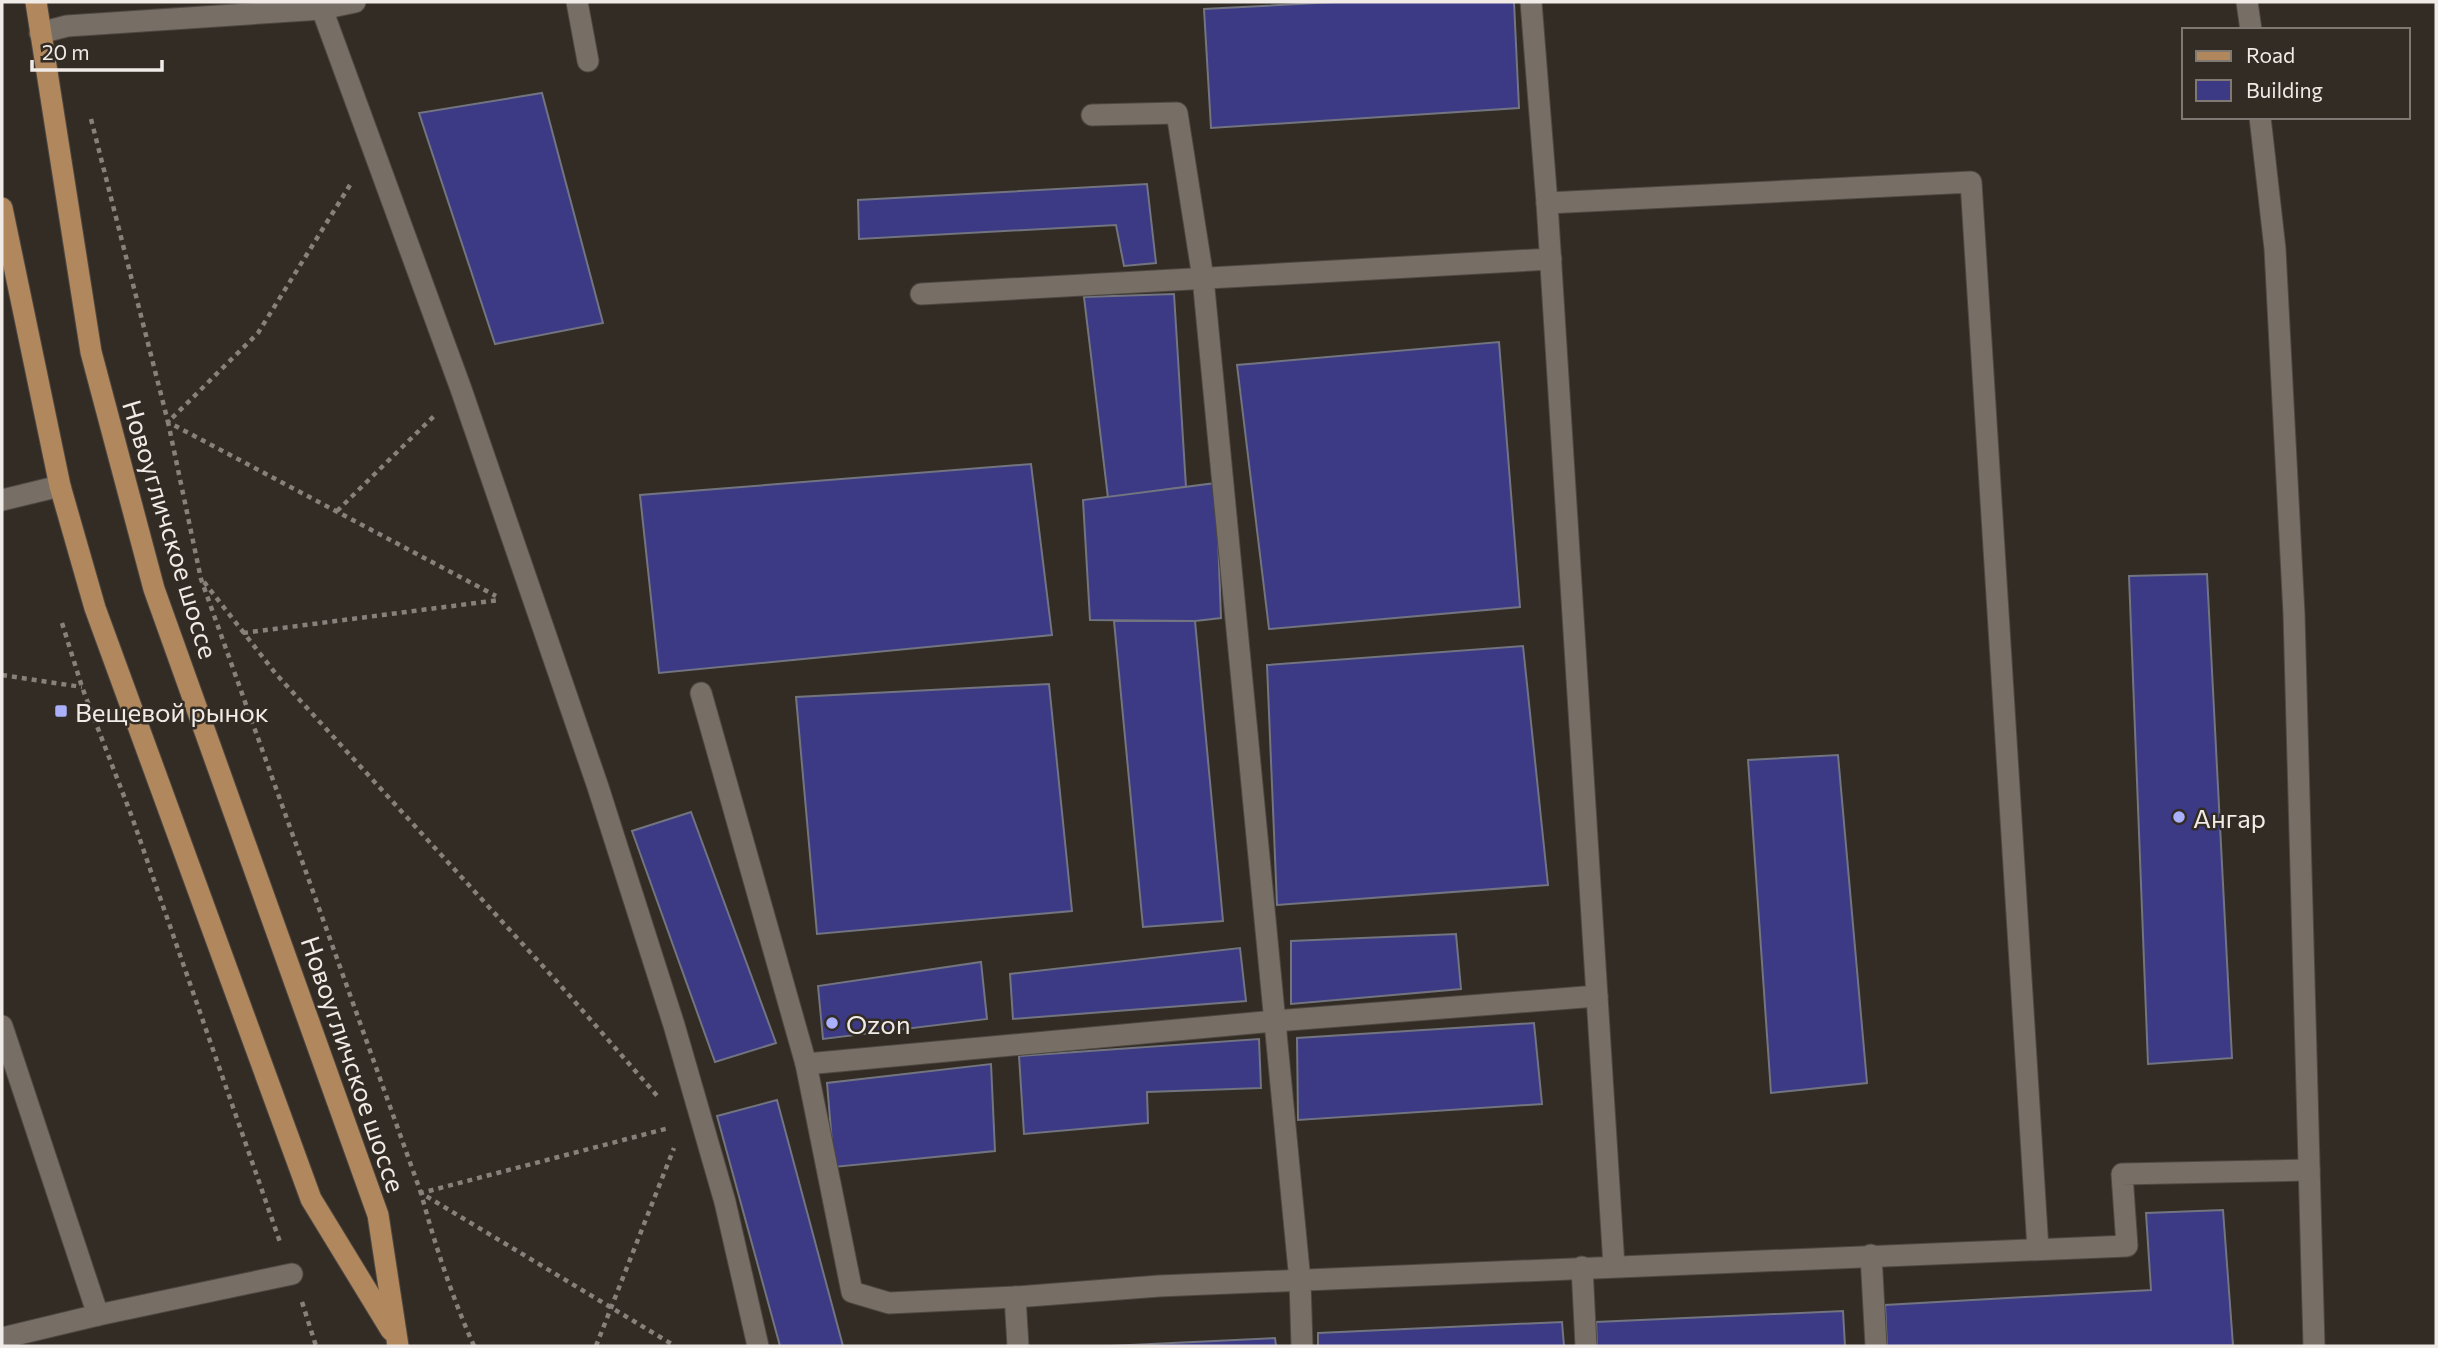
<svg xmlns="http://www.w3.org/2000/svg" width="2438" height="1348" font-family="Commissioner,sans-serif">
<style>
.building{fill:#3c3a85;stroke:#72747f;stroke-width:2}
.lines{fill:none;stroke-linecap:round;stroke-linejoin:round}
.minor-casing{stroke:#4e4842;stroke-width:23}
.major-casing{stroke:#4e4842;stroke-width:23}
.path{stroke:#87807b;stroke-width:4.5;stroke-dasharray:5 5;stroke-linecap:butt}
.minor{stroke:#776e66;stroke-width:21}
.major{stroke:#b1875d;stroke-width:21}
.poi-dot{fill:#aab0fb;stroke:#332c25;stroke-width:2.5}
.labels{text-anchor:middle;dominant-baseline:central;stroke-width:5;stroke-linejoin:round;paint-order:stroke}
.street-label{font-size:26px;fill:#f1ebe7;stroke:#332c25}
.poi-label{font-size:26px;fill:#f1ebe7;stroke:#332c25;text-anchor:start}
</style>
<rect width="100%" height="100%" fill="#332c25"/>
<g class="building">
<path d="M1336 2H1514L1519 108 1211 128 1204 9Z"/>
<path d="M542 93 603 323 495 344 419 113Z"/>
<path d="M1147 184 1156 263 1124 266 1116 225 859 239 858 200Z"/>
<path d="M1174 294 1186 487 1108 498 1084 297Z"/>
<path d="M1499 342 1520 607 1269 629 1237 365Z"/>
<path d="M1031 464 1052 635 659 673 640 495Z"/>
<path d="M1216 483 1221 618 1195 621 1090 620 1083 500Z"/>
<path d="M2207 574 2232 1058 2148 1064 2129 576Z"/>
<path d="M1114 621H1195L1223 921 1143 927Z"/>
<path d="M1523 646 1548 885 1277 905 1267 665Z"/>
<path d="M1049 684 1072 911 817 934 796 697Z"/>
<path d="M1838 755 1867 1083 1771 1093 1748 760Z"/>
<path d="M691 812 776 1043 715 1062 632 831Z"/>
<path d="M1456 934 1461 989 1291 1004V941Z"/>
<path d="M1240 948 1246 1001 1013 1019 1010 974Z"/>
<path d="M981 962 987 1019 823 1039 818 986Z"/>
<path d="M1534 1023 1542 1104 1298 1120 1297 1038Z"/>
<path d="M1259 1039 1261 1088 1147 1092 1148 1123 1024 1134 1019 1056Z"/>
<path d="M991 1064 995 1151 834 1167 827 1083Z"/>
<path d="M777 1100 843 1346H780L717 1116Z"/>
<path d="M2223 1210 2233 1345 1887 1346 1885 1305 2151 1290 2146 1213Z"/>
<path d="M1843 1311 1845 1346H1597L1596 1322Z"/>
<path d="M1562 1322 1564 1346H1318V1333Z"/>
<path d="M1275 1338 1276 1346H1109Z"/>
</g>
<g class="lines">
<g class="minor-casing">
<g id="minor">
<path d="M577 2 588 61"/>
<path d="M1531 2 1547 203"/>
<path d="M2247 2 2251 30"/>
<path d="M322 9 461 389 598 787 674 1025 725 1202 758 1346"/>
<path d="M40 33 67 26 322 9 355 2"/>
<path d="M1092 115 1177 113 1203 278 1300 1281 1302 1346"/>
<path d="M2260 117 2275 249 2294 614 2314 1346"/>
<path d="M921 294 1551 259"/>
<path d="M2 500 60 486"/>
<path d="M701 693 806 1064 852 1292 889 1303 1015 1297 1159 1286 2127 1246 2122 1174 2309 1170"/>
<path d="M2 1026 98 1315"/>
<path d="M806 1064 1275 1021 1597 996"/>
<path d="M1871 1255 1876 1346"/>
<path d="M1614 1266 1547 203 1971 182 2038 1249"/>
<path d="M1582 1267 1586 1346"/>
<path d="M1015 1297 1018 1346"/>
<path d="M2 1338 98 1315 292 1274"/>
</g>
</g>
<g class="major-casing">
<g id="major">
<path d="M36 2 91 352 154 589 378 1215 398 1346"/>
<path d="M2 208 60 486 95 608 311 1199 391 1330"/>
</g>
</g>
<g class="path">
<path d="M91 119 168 422 496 596"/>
<path d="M350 185 258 333 168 422 201 579 421 1193 675 1346"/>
<path d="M337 511 436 414"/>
<path d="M204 582 276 674 561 986 659 1098"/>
<path d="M62 623 82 687 132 817 281 1245"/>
<path d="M243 633 499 600"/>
<path d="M2 675 82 687"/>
<path d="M302 1302 316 1346"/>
<path d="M474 1346C452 1297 435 1245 421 1193L669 1128"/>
<path d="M596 1346 674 1148"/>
</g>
<use href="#minor" class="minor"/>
<use href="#major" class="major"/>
</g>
<g class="poi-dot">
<rect x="54" y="704" width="14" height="14" rx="3.5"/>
<circle cx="2179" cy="817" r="7"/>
<circle cx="832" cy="1023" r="7"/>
</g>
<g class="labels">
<g class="street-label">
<text transform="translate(171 529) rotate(73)">Новоугличское шоссе</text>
<text transform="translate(354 1064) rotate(71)">Новоугличское шоссе</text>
</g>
<g class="poi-label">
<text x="75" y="711">Вещевой рынок</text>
<text x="2193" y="817">Ангар</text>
<text x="846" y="1023">Ozon</text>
</g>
</g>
<rect width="2438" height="1348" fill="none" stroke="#f1ebe7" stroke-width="7"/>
<rect x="2182" y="28" width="228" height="91" fill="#332c25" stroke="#7f7873" stroke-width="2"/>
<rect x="2196" y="51" width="35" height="10" fill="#b1875d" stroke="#7f7873" stroke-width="2"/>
<text x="2246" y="63" font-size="21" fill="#f1ebe7">Road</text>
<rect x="2196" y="80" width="35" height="21" fill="#3c3a85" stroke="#7f7873" stroke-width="2"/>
<text x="2246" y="98" font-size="21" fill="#f1ebe7">Building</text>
<path d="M32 60v10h130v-10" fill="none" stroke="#f1ebe7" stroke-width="3.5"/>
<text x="42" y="60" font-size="21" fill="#f1ebe7" stroke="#332c25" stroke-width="5" paint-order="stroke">20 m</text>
</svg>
